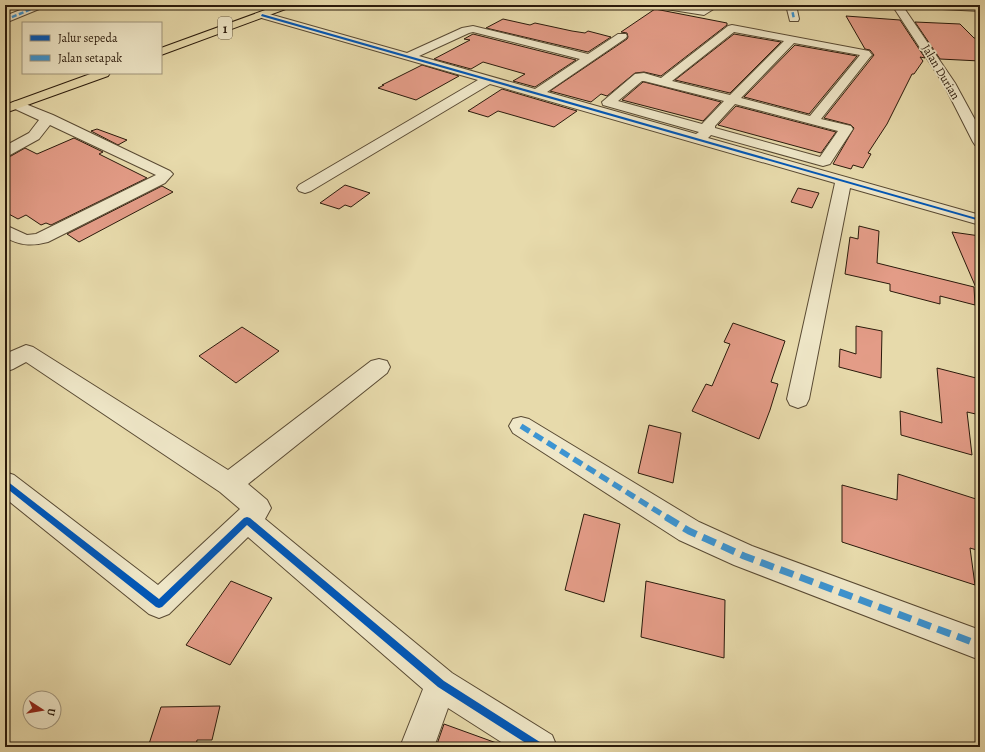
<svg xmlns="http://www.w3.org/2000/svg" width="985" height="752" font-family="Alegreya,serif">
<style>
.building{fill:#e39c87;stroke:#2a1a0b}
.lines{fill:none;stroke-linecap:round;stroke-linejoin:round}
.minor-casing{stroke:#594a33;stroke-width:2}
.highway-casing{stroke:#2a1a0b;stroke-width:2}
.minor{fill:#efe7c8;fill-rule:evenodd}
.highway{fill:#e7daab;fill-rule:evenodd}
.quiet-far2{stroke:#3c94d2;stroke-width:2.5;stroke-dasharray:5 2.5;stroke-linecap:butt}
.quiet-far1{stroke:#3c94d2;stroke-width:5.5;stroke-dasharray:10 5.5;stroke-linecap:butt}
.quiet{stroke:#3c94d2;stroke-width:7;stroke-dasharray:14 7;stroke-linecap:butt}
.cycleway-casing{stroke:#efe7c8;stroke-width:2}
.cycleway{fill:#0057b8;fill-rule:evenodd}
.labels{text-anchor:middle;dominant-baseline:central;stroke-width:3.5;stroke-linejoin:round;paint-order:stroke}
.far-street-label{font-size:12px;fill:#2a1a0b;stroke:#efe7c8}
.shield{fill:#efe7c8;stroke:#655844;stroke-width:1}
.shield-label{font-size:13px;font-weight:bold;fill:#2a1a0b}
</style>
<rect width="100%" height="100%" fill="#e7daab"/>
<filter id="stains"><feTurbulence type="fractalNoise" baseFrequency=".005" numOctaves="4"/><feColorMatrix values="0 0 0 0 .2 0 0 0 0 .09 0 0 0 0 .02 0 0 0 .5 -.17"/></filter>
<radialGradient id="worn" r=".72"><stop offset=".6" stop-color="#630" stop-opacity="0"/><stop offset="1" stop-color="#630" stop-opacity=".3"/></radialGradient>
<g class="building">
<path d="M655 9 727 23V25L661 76 644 72 635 73 607 96 601 94 591 102 550 91 627 39 628 37 627 33 621 32Z"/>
<path d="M846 16 900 20 925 58 920 57 923 61 914 74H912L887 124 868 153 871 154 863 168 853 165 851 169 833 164 854 128 851 125 824 118 874 55 870 50 865 49Z"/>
<path d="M503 19 530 25 535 23 572 31 585 33 588 31 611 37 588 52 486 28Z"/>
<path d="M915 22 960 24 974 38 980 39V61L940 59Z"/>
<path d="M473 34 576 60 535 87 513 81 525 74 483 62 471 69 434 59 470 40 464 39Z"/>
<path d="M734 34 781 42 730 93 675 80Z"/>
<path d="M795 45 857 56 809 114 744 97Z"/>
<path d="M422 65 459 76 416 100 378 88 384 85H382Z"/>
<path d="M643 82H644L721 102 703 121 622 100Z"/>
<path d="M502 89 577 111 554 127 498 111 488 117 468 111Z"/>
<path d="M736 106 836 132 821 153 718 125Z"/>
<path d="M97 129 127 140 118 145 91 131Z"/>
<path d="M74 138 103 152 99 154 147 178 51 225 46 223 41 225 26 215 18 219 5 212V157L11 156 25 148 37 154Z"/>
<path d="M345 185 370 193 351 207 345 205 339 209 320 203Z"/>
<path d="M162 186 173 192 79 242 67 234Z"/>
<path d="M798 188 819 193 812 208 791 202Z"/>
<path d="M859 226 879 231 877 263 974 287 975 305 940 296V304L890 291V284L845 274 850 237 858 239Z"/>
<path d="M952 232 980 236V297Z"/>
<path d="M733 323 785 341 771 382 778 384 770 410 759 439 692 411 706 384 712 386 730 344 724 342Z"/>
<path d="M856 326 882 331 881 378 839 367 840 349 856 354Z"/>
<path d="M242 327 279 351 236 383 199 356Z"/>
<path d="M937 368 980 379V415L967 412 972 455 901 435 900 411 942 423Z"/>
<path d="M649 425 681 433 673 483 638 473Z"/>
<path d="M898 474 976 499 980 526V551L970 548 975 585 842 542V485L897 500Z"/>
<path d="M584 514 620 524 604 602 565 590Z"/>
<path d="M231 581 272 598 230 665 186 645Z"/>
<path d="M646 581 725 600 724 658 641 637Z"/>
<path d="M220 706 212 740H197L196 747H148L161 707Z"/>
<path d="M444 724 502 745V747H436Z"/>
</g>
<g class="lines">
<g class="minor-casing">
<g id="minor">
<path d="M33 5H46L44 7 5 23V16Z"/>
<path d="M655 5H679L702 9 708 5H720L704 15 660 8Z"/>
<path d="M786 5H796L799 19 798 21H790Z"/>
<path d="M892 5H902L955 83 980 129V146L975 145 973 142 943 83Z"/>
<path d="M918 5H980V11L923 8Z"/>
<path d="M262 12 407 53 462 28 473 26 588 54 618 34H626L627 36 626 38 547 92 696 134 699 132 603 105 602 102 635 74 644 73 661 78 728 26 732 25 869 51 872 55 870 57 821 119 851 126 853 129 830 164 823 166 711 135 708 138 980 215V225L850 188 809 399 806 405 798 408 790 405 787 399 835 183 490 84 311 191 305 193 299 191 297 188 299 185 478 80 258 17 257 15ZM473 32 580 59 535 89 419 56 469 33ZM734 32 784 41 730 95 672 81ZM794 43 860 55 810 116 741 98ZM642 81H644L724 101 702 124 618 101ZM735 104 838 131 820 157 715 128V126Z"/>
<path d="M18 101 53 115 170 171 173 174 165 183 48 242C32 246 20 246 5 237V225L27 235 36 234 156 175 50 125 39 139 10 155 5 156V146L29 133 39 120 13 108 11 105 13 102Z"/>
<path d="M26 345 33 347 228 470 371 361 379 359 387 361 390 367 387 373 248 484 267 500 271 508 265 519 452 673 552 735 557 747H509L448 708 434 747H400L423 689 248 537 169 614 159 618 149 614 5 498V472L14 475 158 585 240 509 220 492 26 362 13 369 5 372V354Z"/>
<path d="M521 417 529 419 699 522 752 546 980 630V660L734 565 679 540 513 433 509 426 513 419Z"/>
</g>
</g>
<g class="highway-casing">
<g id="highway">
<path d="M279 5H293L291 7 161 55V48Z"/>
<path d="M93 73H110L108 76 5 113V105Z"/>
</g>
</g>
<use href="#minor" class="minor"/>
<use href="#highway" class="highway"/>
<g class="quiet-far2">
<path d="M791 5 794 19"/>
<path d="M5 20 41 5"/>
</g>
<path class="quiet-far1" d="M521 426 668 518"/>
<path class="quiet" d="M666 517 689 531 744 556 980 645"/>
<g class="cycleway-casing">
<g id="cycleway">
<path d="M262 14 980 219V221L261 16Z"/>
<path d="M5 480 7 481 159 599 244 518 247 517 250 518 444 681 543 744 545 747H532L438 687 247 525 162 607 159 608 156 607 5 487Z"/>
</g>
</g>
<use href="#cycleway" class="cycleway"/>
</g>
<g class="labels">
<g class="far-street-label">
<text transform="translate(941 72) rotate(59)">Jalan Durian</text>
</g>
<rect class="shield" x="218" y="17" width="14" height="22" rx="3"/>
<g class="shield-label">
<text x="225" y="28">1</text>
</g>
</g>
<rect width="985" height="752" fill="none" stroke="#e7daab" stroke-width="20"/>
<rect x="6" y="6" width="973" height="740" fill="none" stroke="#2a1a0b" stroke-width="2"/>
<rect x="10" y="10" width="965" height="732" fill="none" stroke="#2a1a0b"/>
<rect x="22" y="22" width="140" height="52" fill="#efe7c8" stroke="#a0957c"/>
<rect x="30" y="35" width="20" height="6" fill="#0057b8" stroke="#a0957c"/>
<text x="58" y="42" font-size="12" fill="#2a1a0b">Jalur sepeda</text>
<rect x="30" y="55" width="20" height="6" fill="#3c94d2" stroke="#a0957c"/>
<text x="58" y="62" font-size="12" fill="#2a1a0b">Jalan setapak</text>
<g transform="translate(42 710) rotate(102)"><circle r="19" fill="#efe7c8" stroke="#a0957c"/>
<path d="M0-3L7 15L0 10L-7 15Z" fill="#8f2418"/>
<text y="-6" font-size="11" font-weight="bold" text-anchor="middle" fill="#2a1a0b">U</text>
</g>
<rect width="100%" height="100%" filter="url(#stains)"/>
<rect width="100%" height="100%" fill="url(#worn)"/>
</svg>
